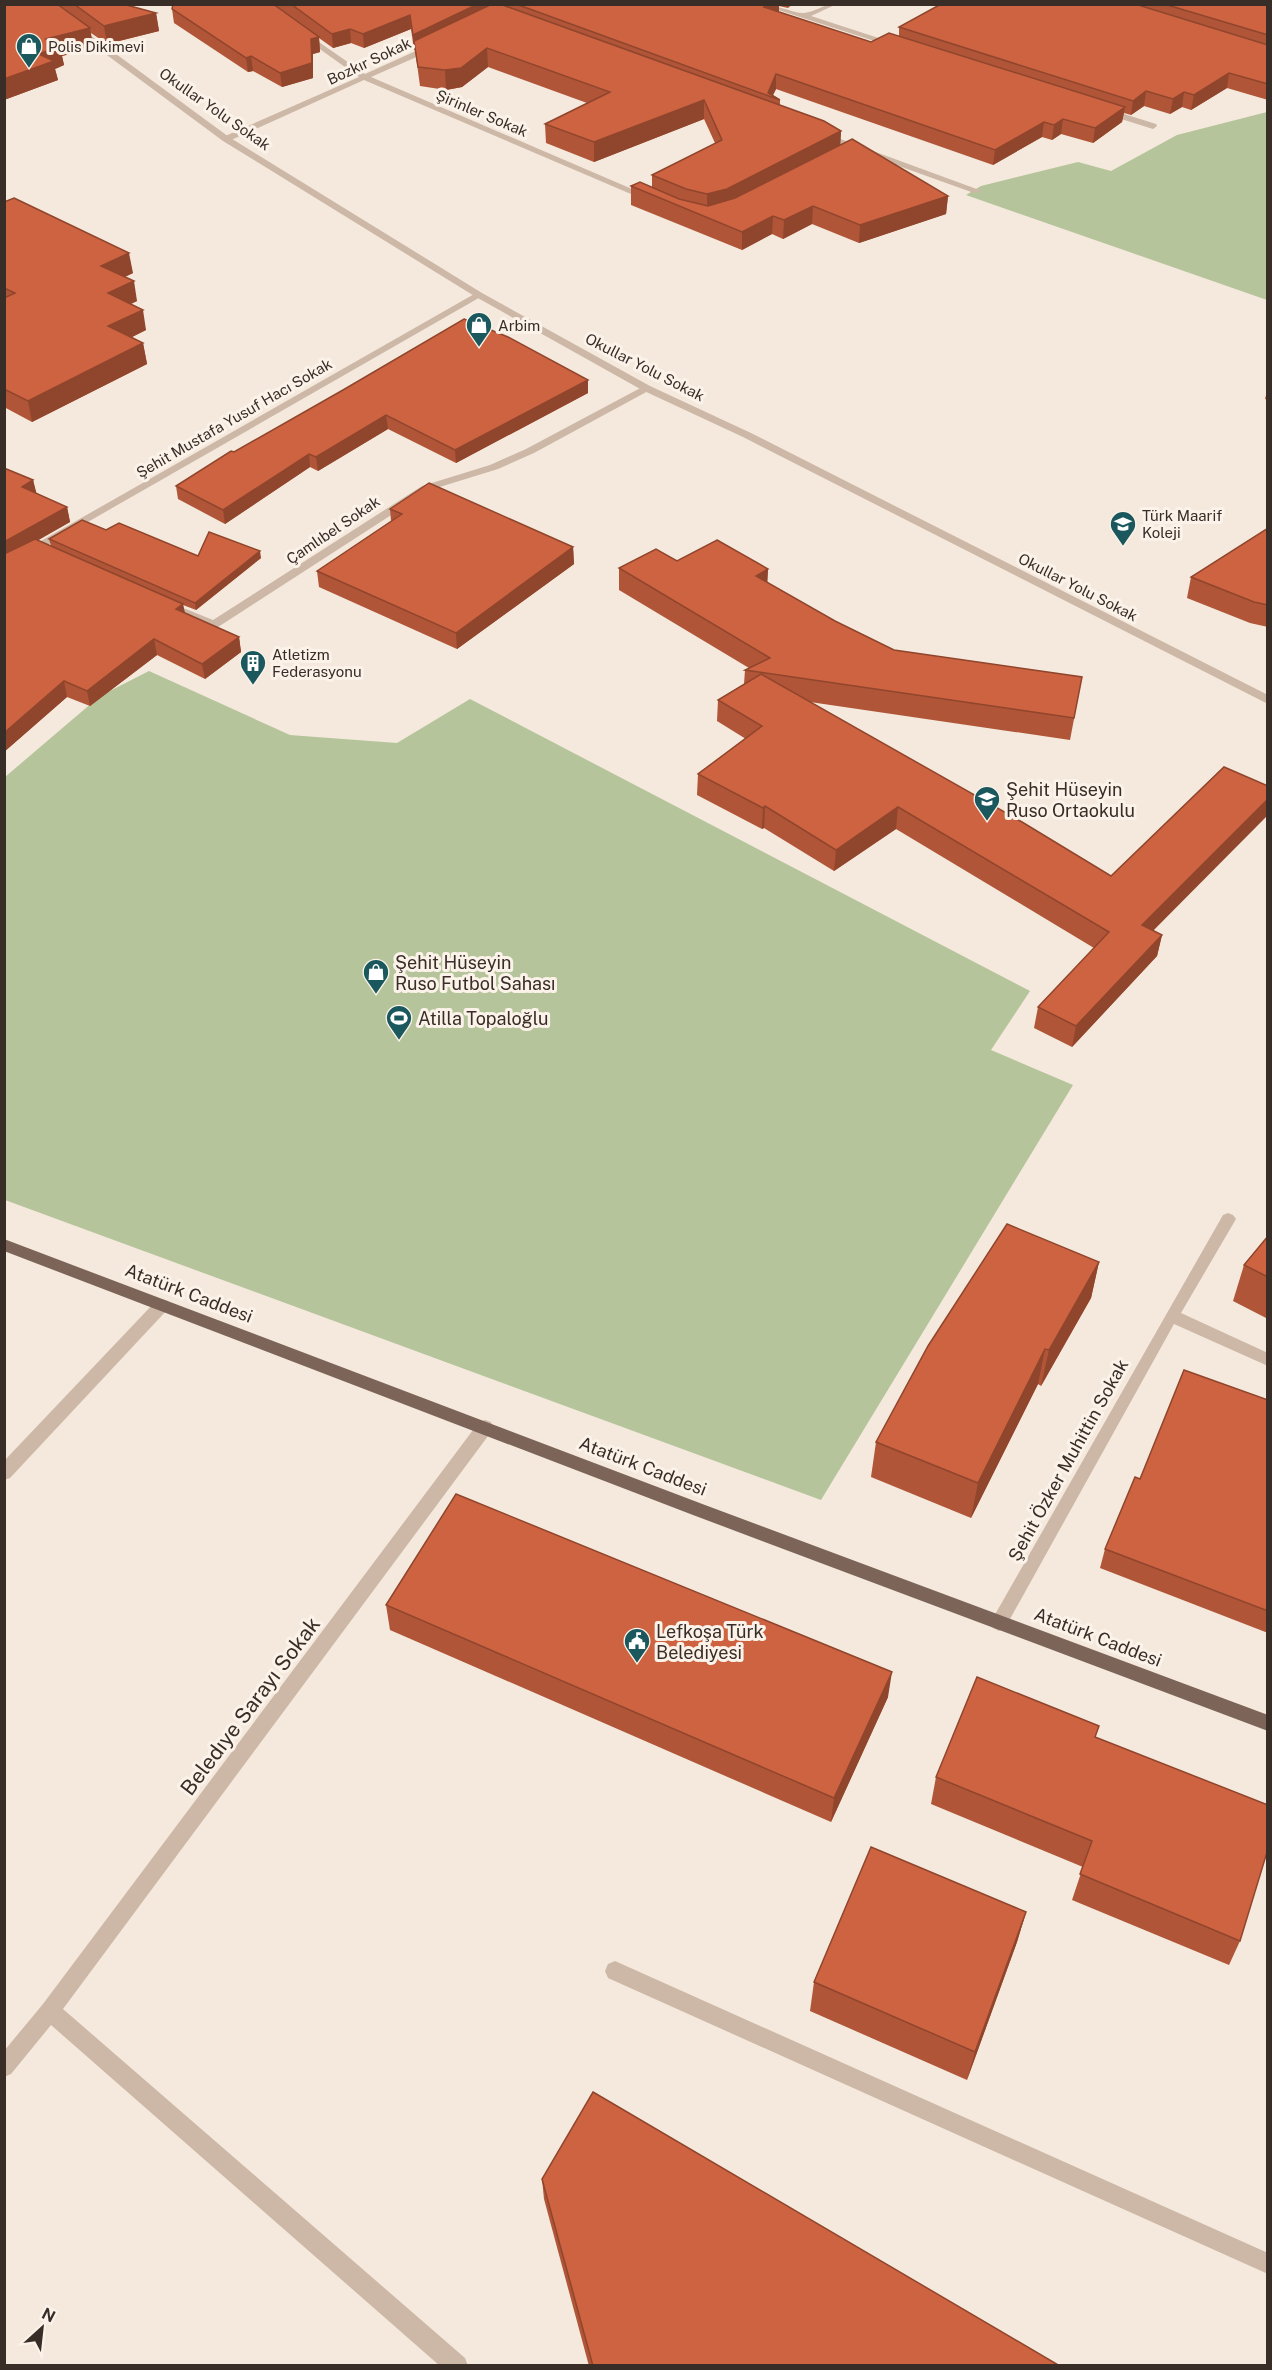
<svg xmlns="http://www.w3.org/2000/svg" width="1272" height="2370" font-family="'Public Sans',sans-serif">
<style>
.green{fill:#b6c49b}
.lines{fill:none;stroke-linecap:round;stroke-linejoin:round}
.minor{fill:#cdb8a7;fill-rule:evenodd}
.tertiary{fill:#cdb8a7;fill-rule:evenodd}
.primary{fill:#7c6458;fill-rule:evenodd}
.wall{fill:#b05537}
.shaded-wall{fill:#90452d}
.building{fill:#cd6340;stroke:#90452d;stroke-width:1.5}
.labels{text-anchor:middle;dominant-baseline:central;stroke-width:6;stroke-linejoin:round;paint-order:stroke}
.far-poi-label{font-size:15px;fill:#392d28;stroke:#fbf3e9;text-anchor:start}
.far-street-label{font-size:15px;fill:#392d28;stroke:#fbf3e9}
.poi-label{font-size:18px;fill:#392d28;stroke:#fbf3e9;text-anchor:start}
.street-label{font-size:18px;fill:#392d28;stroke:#fbf3e9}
.near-street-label{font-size:21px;fill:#392d28;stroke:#fbf3e9}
</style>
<rect width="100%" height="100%" fill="#f4e9dc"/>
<g class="green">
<path d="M1267 112V300L966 195 981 186 1078 162 1111 171 1177 135Z"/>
<path d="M149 671 290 735 303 736 397 743 470 699 1030 991 991 1050 1073 1085 821 1500 5 1200V777L100 696Z"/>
</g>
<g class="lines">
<g class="minor">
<path d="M760 4C775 4 795 14 804 13 815 12 823 4 837 4L811 16 900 45 893 47Z"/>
<path d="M303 31 365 74 431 44H437V48L371 77 653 198 645 200 364 80 229 141H223V137L359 77 300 35 299 33Z"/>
<path d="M1105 108 1156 124 1157 126 1153 129 1102 113 1101 111Z"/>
<path d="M818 133H824L982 191 974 193 818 137Z"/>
<path d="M476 293 484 295 4 570V562Z"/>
<path d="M646 385 651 388 650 390 534 453 498 469 430 490 218 627H210L161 605 167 602 171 603 213 620 422 486 490 465 526 449Z"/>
<path d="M1228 1213 1233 1215 1236 1219 1181 1313 1268 1353V1366L1174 1324 1005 1628 999 1631 993 1628 990 1623 993 1618 1223 1215Z"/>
<path d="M162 1299 168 1301 170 1305 168 1309 10 1478 4 1480V1461L156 1301Z"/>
<path d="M485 1420 491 1422 493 1427 491 1432 63 2009 465 2358 468 2366H440L51 2025 11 2074 4 2077V2051L43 2004 479 1422Z"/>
<path d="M615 1961 1268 2253V2274L608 1978 605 1971 608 1964Z"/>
</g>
<path class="tertiary" d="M38 4H48L229 137 482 293 650 386 751 433 1268 695V704L743 437 642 390 476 297 223 141Z"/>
<path class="primary" d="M4 1239 705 1505 1268 1715V1731L693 1515 4 1251Z"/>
</g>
<g class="wall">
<path d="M4 4H123L156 13 159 31 107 44 91 33 93 48 62 56 64 65 55 69 58 80 4 100Z"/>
<path d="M173 4H508L504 6 508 7V4H793L788 8 779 6V12L871 42 899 36V27L941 4H1268V100L1227 88 1191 110 1182 107 1170 114 1144 106 1131 115 1124 113 1122 122 1093 143 1061 134 1052 140 1042 137 993 165 776 89 773 95 780 100V105L841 131 840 145 948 196 946 214 859 243 812 224 783 239 772 234 742 250 631 205V186L652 187V175L715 143 704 119 594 162 546 143 545 124 587 103 488 67 462 87 446 90 420 86 415 49 414 50 411 29 364 48 351 43 333 48 319 38 320 52 313 54V78L282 87 253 71 248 72 174 23 172 9Z"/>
<path d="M4 202 133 273 125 277 137 301 131 304 146 330 132 337 143 343 147 364 32 422 4 407Z"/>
<path d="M588 380V393L456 463 388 429 318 471 310 467 225 524 178 499 176 486 343 390Z"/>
<path d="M1268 388V400L1265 399Z"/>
<path d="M4 468 33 480 36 493 67 507 70 522 37 541 51 546 49 539 106 530 198 556 261 558 196 610 183 605 185 613 239 637 241 652 205 679 157 655 90 706 67 697 4 752Z"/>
<path d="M390 509 573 547 574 564 457 649 319 587 317 571 391 521Z"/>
<path d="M1268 528V627L1250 623 1187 598 1191 577Z"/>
<path d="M677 561 768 569 767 582 835 621 894 650 1082 677 1070 740 810 702 1153 931 1162 935 1157 956 1072 1047 1034 1028 1038 1007 1094 948 896 829 834 871 764 828 762 829 697 795 698 774 746 739 717 721 718 700 744 684 745 670 749 668 619 590V568Z"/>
<path d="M1268 1236V1319L1233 1301 1244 1265Z"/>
<path d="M1099 1262 1091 1298 1041 1386 1038 1384 971 1518 871 1477 876 1442Z"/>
<path d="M1268 1400V1633L1100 1568 1105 1549 1140 1479Z"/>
<path d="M386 1605 888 1697 831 1822 390 1630Z"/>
<path d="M1096 1737 1240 1941 1229 1965 1072 1900 1083 1867 931 1804 936 1777Z"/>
<path d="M1026 1912 1017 1942 967 2080 810 2011 814 1982Z"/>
<path d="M542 2179 1060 2366H589L544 2199Z"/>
</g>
<g class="shaded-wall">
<path d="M478 4H508L416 49 414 41 415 49 414 50 413 35Z"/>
<path d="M769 4H779V12L764 7Z"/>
<path d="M156 13 159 31 107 44 104 26Z"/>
<path d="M410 15 411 29 364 48 363 34Z"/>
<path d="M90 28 93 48 62 56 64 65 55 69 58 80 4 100V79L39 54 46 39Z"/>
<path d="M350 29 351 43 333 48 332 34Z"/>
<path d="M319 37 320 52 313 54V78L282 87 280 73 311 39Z"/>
<path d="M487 48 488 67 462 87 446 90 445 70Z"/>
<path d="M251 56 253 71 248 72 246 58Z"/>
<path d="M1229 73 1227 88 1191 110 1194 95Z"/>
<path d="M776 74V89L772 97 768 93Z"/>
<path d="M1146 91 1144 106 1131 115 1133 101Z"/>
<path d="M1184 92 1182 107 1170 114 1173 99Z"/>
<path d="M704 100V119L594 162V142Z"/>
<path d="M1125 107 1122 122 1093 143 1095 128Z"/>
<path d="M1063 119 1061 134 1052 140 1054 125Z"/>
<path d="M1044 122 1042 137 993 165 995 150Z"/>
<path d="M841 131 840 151 707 214V194Z"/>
<path d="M948 196 946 214 859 243 860 225Z"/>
<path d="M813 206 812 224 783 239 784 220Z"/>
<path d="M773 216 772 234 742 250V232Z"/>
<path d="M129 253 133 273 105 286 101 266Z"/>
<path d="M134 281 137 301 111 313 108 293Z"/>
<path d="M143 310 146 330 112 347 108 326Z"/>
<path d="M143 343 147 364 32 422 28 401Z"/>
<path d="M588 380V393L456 463 455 450Z"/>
<path d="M386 415 388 429 318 471 316 457Z"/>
<path d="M309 454 310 467 225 524 223 510Z"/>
<path d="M33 480 37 495 22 487Z"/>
<path d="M67 507 70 522 4 559V542Z"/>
<path d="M573 547 574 564 457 649 456 633Z"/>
<path d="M260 551 261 558 196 610 195 603Z"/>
<path d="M768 569 767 591 756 576Z"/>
<path d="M183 604 186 619 176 609Z"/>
<path d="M239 637 241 652 205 679 202 664Z"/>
<path d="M154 639 157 655 90 706 87 691Z"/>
<path d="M64 681 67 697 4 752V733Z"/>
<path d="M1268 799V815L1137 947 1142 925Z"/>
<path d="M765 806 764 828 762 829 763 808Z"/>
<path d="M898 807 896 829 834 871 836 850Z"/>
<path d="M1162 935 1157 956 1072 1047 1076 1026Z"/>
<path d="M1099 1262 1091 1298 1041 1386 1049 1350Z"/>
<path d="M1045 1349 1038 1384 971 1518 978 1483Z"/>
<path d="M892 1672 888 1697 831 1822 834 1798Z"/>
<path d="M1026 1912 1017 1942 967 2080 975 2052Z"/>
</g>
<g class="building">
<path d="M4 4H57L90 28 46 39 60 46 39 54 54 61 4 79Z"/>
<path d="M74 4H123L156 13 104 26Z"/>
<path d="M173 4H273L319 37 311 39 312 63 280 73 251 56 246 58 172 9Z"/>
<path d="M291 4H478L413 35 410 15 363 34 350 29 332 34Z"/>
<path d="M492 4H500L824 121 841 131 727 189 707 194 686 189 652 175 722 140 704 100 594 142 545 124 610 92 487 48 461 68 445 70 418 67 414 41Z"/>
<path d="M516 4H769L764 7 871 42 889 33 1125 107 1095 128 1063 119 1054 125 1044 122 995 150 776 74 768 93 780 100Z"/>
<path d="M941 4H1135L1268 45V84L1229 73 1194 95 1184 92 1173 99 1146 91 1133 101 899 27Z"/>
<path d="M1164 4H1268V35Z"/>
<path d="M852 139 948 196 860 225 813 206 784 220 773 216 742 232 631 186 640 182 679 199 708 206 735 198Z"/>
<path d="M14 198 129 253 101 266 134 281 108 293 143 310 108 326 143 343 28 401 4 389V298L15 293 4 288V202Z"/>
<path d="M464 319 508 337 588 380 455 450 386 415 316 457 309 454 223 510 176 486 231 451 234 452 343 390Z"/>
<path d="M4 468 33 480 22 487 67 507 4 542Z"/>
<path d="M429 483 573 547 456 633 317 571 402 514 390 509Z"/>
<path d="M82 520 106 530 119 523 198 556 209 532 260 551 195 603 49 539Z"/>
<path d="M1268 528V605L1254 602 1191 577Z"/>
<path d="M35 539 183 604 176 609 239 637 202 664 154 639 87 691 64 681 4 733V554Z"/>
<path d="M717 540 768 569 756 576 835 621 894 650 1082 677 1074 718 745 670 770 658 619 568 656 549 677 561Z"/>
<path d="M761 674 1022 822 1111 876 1224 767 1268 786V799L1142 925 1162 935 1076 1026 1038 1007 1109 932 898 807 836 850 765 806 763 808 698 774 762 726 718 700Z"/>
<path d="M1007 1224 1099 1262 1049 1350 1045 1349 978 1483 876 1442 928 1346Z"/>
<path d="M1268 1236V1277L1244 1265Z"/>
<path d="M1184 1370 1268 1400V1611L1105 1549 1135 1477 1140 1479Z"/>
<path d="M456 1494 892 1672 834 1798 386 1605Z"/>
<path d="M977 1677 1099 1726 1095 1737 1268 1805V1849L1240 1941 1080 1874 1092 1841 936 1777Z"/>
<path d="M871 1847 1026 1912 975 2052 814 1982Z"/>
<path d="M593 2092 1060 2366H593L542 2179Z"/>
</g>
<defs>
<g id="shop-pin" transform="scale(1.35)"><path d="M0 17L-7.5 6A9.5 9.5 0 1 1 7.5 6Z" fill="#1b585d" stroke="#fbf3e9"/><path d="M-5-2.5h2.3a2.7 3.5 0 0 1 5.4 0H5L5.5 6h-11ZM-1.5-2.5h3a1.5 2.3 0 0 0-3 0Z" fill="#fff"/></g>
<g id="school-pin" transform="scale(1.35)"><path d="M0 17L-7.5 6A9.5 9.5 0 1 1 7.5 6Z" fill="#1b585d" stroke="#fbf3e9"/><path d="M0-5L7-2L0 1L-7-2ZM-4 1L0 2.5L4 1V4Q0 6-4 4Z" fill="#fff"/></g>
<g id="building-pin" transform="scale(1.35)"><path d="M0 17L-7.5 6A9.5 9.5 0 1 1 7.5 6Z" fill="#1b585d" stroke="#fbf3e9"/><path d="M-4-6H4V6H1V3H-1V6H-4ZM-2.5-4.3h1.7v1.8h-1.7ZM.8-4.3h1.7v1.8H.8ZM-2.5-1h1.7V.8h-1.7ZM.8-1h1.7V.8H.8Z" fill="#fff"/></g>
<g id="stadium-pin" transform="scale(1.35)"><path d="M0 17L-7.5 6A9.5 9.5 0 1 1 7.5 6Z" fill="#1b585d" stroke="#fbf3e9"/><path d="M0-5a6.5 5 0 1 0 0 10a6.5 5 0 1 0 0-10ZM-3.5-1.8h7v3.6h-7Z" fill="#fff"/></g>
<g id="civic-pin" transform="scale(1.35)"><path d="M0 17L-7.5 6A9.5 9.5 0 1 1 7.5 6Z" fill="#1b585d" stroke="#fbf3e9"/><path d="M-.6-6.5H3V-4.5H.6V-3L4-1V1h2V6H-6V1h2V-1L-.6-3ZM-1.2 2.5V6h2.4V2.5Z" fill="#fff"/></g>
</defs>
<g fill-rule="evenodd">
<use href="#shop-pin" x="29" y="46"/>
<use href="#shop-pin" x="479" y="325"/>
<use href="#school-pin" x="1123" y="524"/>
<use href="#building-pin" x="253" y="663"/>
<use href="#school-pin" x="987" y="799"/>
<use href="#shop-pin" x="376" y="972"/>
<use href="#stadium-pin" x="399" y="1018"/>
<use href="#civic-pin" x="637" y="1641"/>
</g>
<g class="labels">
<g class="far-poi-label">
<text x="48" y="46">Polis Dikimevi</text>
<text x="498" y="325">Arbim</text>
<text x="1142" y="515">Türk Maarif<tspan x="1142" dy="17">Koleji</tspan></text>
<text x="272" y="654">Atletizm<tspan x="272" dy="17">Federasyonu</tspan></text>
</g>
<g class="far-street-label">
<text transform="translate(369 61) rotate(-25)">Bozkır Sokak</text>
<text transform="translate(215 109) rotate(35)">Okullar Yolu Sokak</text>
<text transform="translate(482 113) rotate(23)">Şirinler Sokak</text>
<text transform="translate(645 367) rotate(27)">Okullar Yolu Sokak</text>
<text transform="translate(234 418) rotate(-30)">Şehit Mustafa Yusuf Hacı Sokak</text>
<text transform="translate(333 530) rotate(-34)">Çamlıbel Sokak</text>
<text transform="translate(1078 587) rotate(27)">Okullar Yolu Sokak</text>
</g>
<g class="poi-label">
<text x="1006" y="789">Şehit Hüseyin<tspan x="1006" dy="21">Ruso Ortaokulu</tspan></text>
<text x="395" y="962">Şehit Hüseyin<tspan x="395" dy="21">Ruso Futbol Sahası</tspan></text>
<text x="418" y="1018">Atilla Topaloğlu</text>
<text x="656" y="1631">Lefkoşa Türk<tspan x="656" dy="21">Belediyesi</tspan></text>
</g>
<g class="street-label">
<text transform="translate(189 1293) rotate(21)">Atatürk Caddesi</text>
<text transform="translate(1068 1460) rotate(-61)">Şehit Özker Muhittin Sokak</text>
<text transform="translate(643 1466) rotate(21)">Atatürk Caddesi</text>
<text transform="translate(1098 1637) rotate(21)">Atatürk Caddesi</text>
</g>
<g class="near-street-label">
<text transform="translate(250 1706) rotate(-53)">Beledıye Sarayı Sokak</text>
</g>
</g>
<rect width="1272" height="2370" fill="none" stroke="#392d28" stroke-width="12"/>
<g transform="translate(42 2328) rotate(27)" stroke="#fbf3e9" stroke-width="4.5" paint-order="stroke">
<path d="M0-4.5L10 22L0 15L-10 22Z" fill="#392d28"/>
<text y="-9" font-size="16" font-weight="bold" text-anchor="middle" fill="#392d28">N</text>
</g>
</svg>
